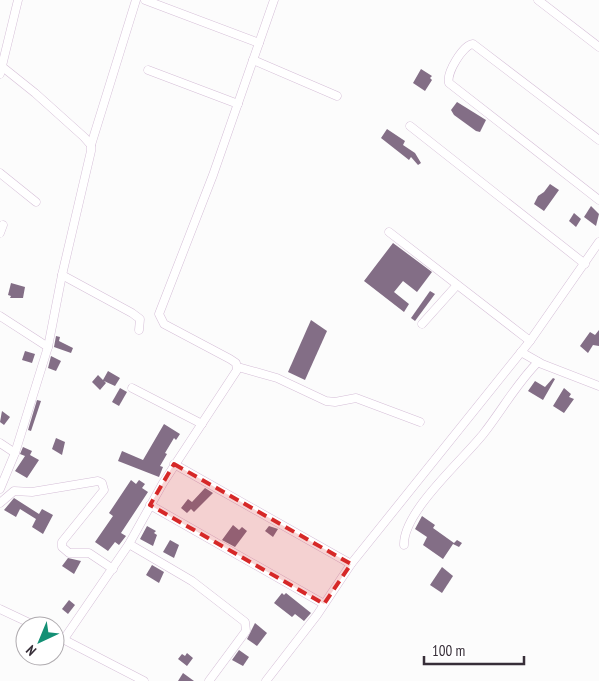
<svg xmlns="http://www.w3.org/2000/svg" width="599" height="681" font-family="'PT Sans Narrow',sans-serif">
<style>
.building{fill:#836e86}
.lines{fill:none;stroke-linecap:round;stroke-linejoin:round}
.minor-casing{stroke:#d5bed7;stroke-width:9}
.minor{stroke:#fff;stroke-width:8}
.marked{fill:#d62828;fill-opacity:0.2;stroke:#d62828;stroke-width:4;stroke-dasharray:10 6;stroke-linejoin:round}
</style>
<rect width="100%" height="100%" fill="#fcfcfc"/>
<g class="building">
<path d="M421 69 432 76 430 78 432 80 425 91 413 83Z"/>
<path d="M457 102 486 120 480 132 476 131 454 115 451 110Z"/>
<path d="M387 129 405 141 403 145 415 153 421 163 418 165 411 157 409 160 381 138Z"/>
<path d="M550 184 559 190 544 211 534 204 538 196 544 192Z"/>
<path d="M591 206 599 214 596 226 584 217Z"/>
<path d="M574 213 581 219 576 227 569 221Z"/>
<path d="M393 243 432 272 417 292 403 281 394 292 409 304 404 312 364 281Z"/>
<path d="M11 283 25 287 23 298H10L11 296 8 295Z"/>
<path d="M430 291 435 294 415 321 411 318Z"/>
<path d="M311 320 327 331 305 380 288 372Z"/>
<path d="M599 330V346L593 345 588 353 580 346 590 332 595 335Z"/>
<path d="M56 336 60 337 59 341 73 348 71 353 54 347Z"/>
<path d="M25 351 35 354 32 363 22 360Z"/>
<path d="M51 356 61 361 56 371 48 368Z"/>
<path d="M108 371 120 378 115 386 104 381 106 383 100 390 92 382 98 375 103 380Z"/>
<path d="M553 378 555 379 543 400 528 391 535 381 545 387Z"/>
<path d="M120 388 127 392 119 406 112 402Z"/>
<path d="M564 388 571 394 569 397 574 399 564 413 553 406Z"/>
<path d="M37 400 41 401 31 431 28 430Z"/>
<path d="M2 411 10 417 4 425 0 422Z"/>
<path d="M164 424 180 434 176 440 174 438 165 453 167 454 160 466 163 467 159 477 118 461 122 451 143 460Z"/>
<path d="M56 438 65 442 62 455 52 449Z"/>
<path d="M23 447 32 451 30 455 39 460 27 478 15 471 25 456 20 454Z"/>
<path d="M131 480 136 484 139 480 145 484 142 488 148 492 121 533 126 536 119 545 115 542 108 551 95 542 113 516 109 513Z"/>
<path d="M205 488 213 493 194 512 191 509 187 513 181 508 188 499 192 502Z"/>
<path d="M14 498 39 514 42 509 53 515 43 534 32 527 36 519 20 509 16 517 4 510Z"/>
<path d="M422 516 435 525 433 528 454 543 457 540 462 543 459 547 453 544 443 559 423 545 427 537 415 529Z"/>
<path d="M233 525 239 530 242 527 247 531 235 547 222 540Z"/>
<path d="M147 526 156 531 154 533 157 535 153 546 140 539Z"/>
<path d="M269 526 278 529 273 537 265 531Z"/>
<path d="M170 540 179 545 174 558 163 552Z"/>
<path d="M68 558 81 561 74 574 62 566Z"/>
<path d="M152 565 164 572 159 583 146 575Z"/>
<path d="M442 567 453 576 442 593 430 585Z"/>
<path d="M282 593 284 595 286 593 311 613 304 621 295 614 292 617 274 603Z"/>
<path d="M69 600 75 605 68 614 62 609Z"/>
<path d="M255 623 267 633 257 646 247 639Z"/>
<path d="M239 650 249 657 243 666 232 660Z"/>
<path d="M187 653 193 658 187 666 178 659 182 654 185 656Z"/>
<path d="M183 673 194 681H178Z"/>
</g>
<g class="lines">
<g class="minor-casing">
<g id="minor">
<path d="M145 0 259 43"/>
<path d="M538 0 599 47"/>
<path d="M253 60 337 96"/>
<path d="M0 65 35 93 84 137 91 145V151L62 275 48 347 15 453 0 489"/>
<path d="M148 70 238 104"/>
<path d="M0 74 18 0"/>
<path d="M410 126 585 264"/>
<path d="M599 140 473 44C463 45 446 73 449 83L599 200"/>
<path d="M91 145 136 0"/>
<path d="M0 173 36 202"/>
<path d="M389 232 530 341"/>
<path d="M0 233 3 225"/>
<path d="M62 275 132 313 140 319 139 330"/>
<path d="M0 316 48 347"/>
<path d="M422 324 457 285"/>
<path d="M521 352 542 364 599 386"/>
<path d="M238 367 277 378 326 401 335 402 356 398 420 422"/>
<path d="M132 388 202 424"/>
<path d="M0 443 15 453"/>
<path d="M174 464 351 564"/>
<path d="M0 503 14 491 32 492 98 481 102 483 104 490 62 542V547L69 553H89L113 569"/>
<path d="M150 505 324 604"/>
<path d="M129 544 192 581 245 622 246 631 209 681"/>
<path d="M404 545C403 511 464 459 484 433 502 410 517 383 538 362"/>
<path d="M0 609 36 626"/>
<path d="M55 635 144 681"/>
<path d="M64 639 129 544 163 483 237 370 236 363 230 359 164 324 159 314 213 175 274 0"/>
<path d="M266 681 317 615 351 564 530 341 599 242"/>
</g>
</g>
<use href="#minor" class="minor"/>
</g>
<path class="marked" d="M174 464 351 564 324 604 150 505Z"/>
<g transform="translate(40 641) rotate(224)"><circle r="24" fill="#ffffff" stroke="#afabaf"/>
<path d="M0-4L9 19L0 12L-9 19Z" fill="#149075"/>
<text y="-8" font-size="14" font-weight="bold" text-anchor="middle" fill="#372e38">N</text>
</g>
<path d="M424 656v8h100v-8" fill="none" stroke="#372e38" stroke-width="2.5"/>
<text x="432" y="656" font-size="15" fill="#372e38" stroke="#ffffff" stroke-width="4" paint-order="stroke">100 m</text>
</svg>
